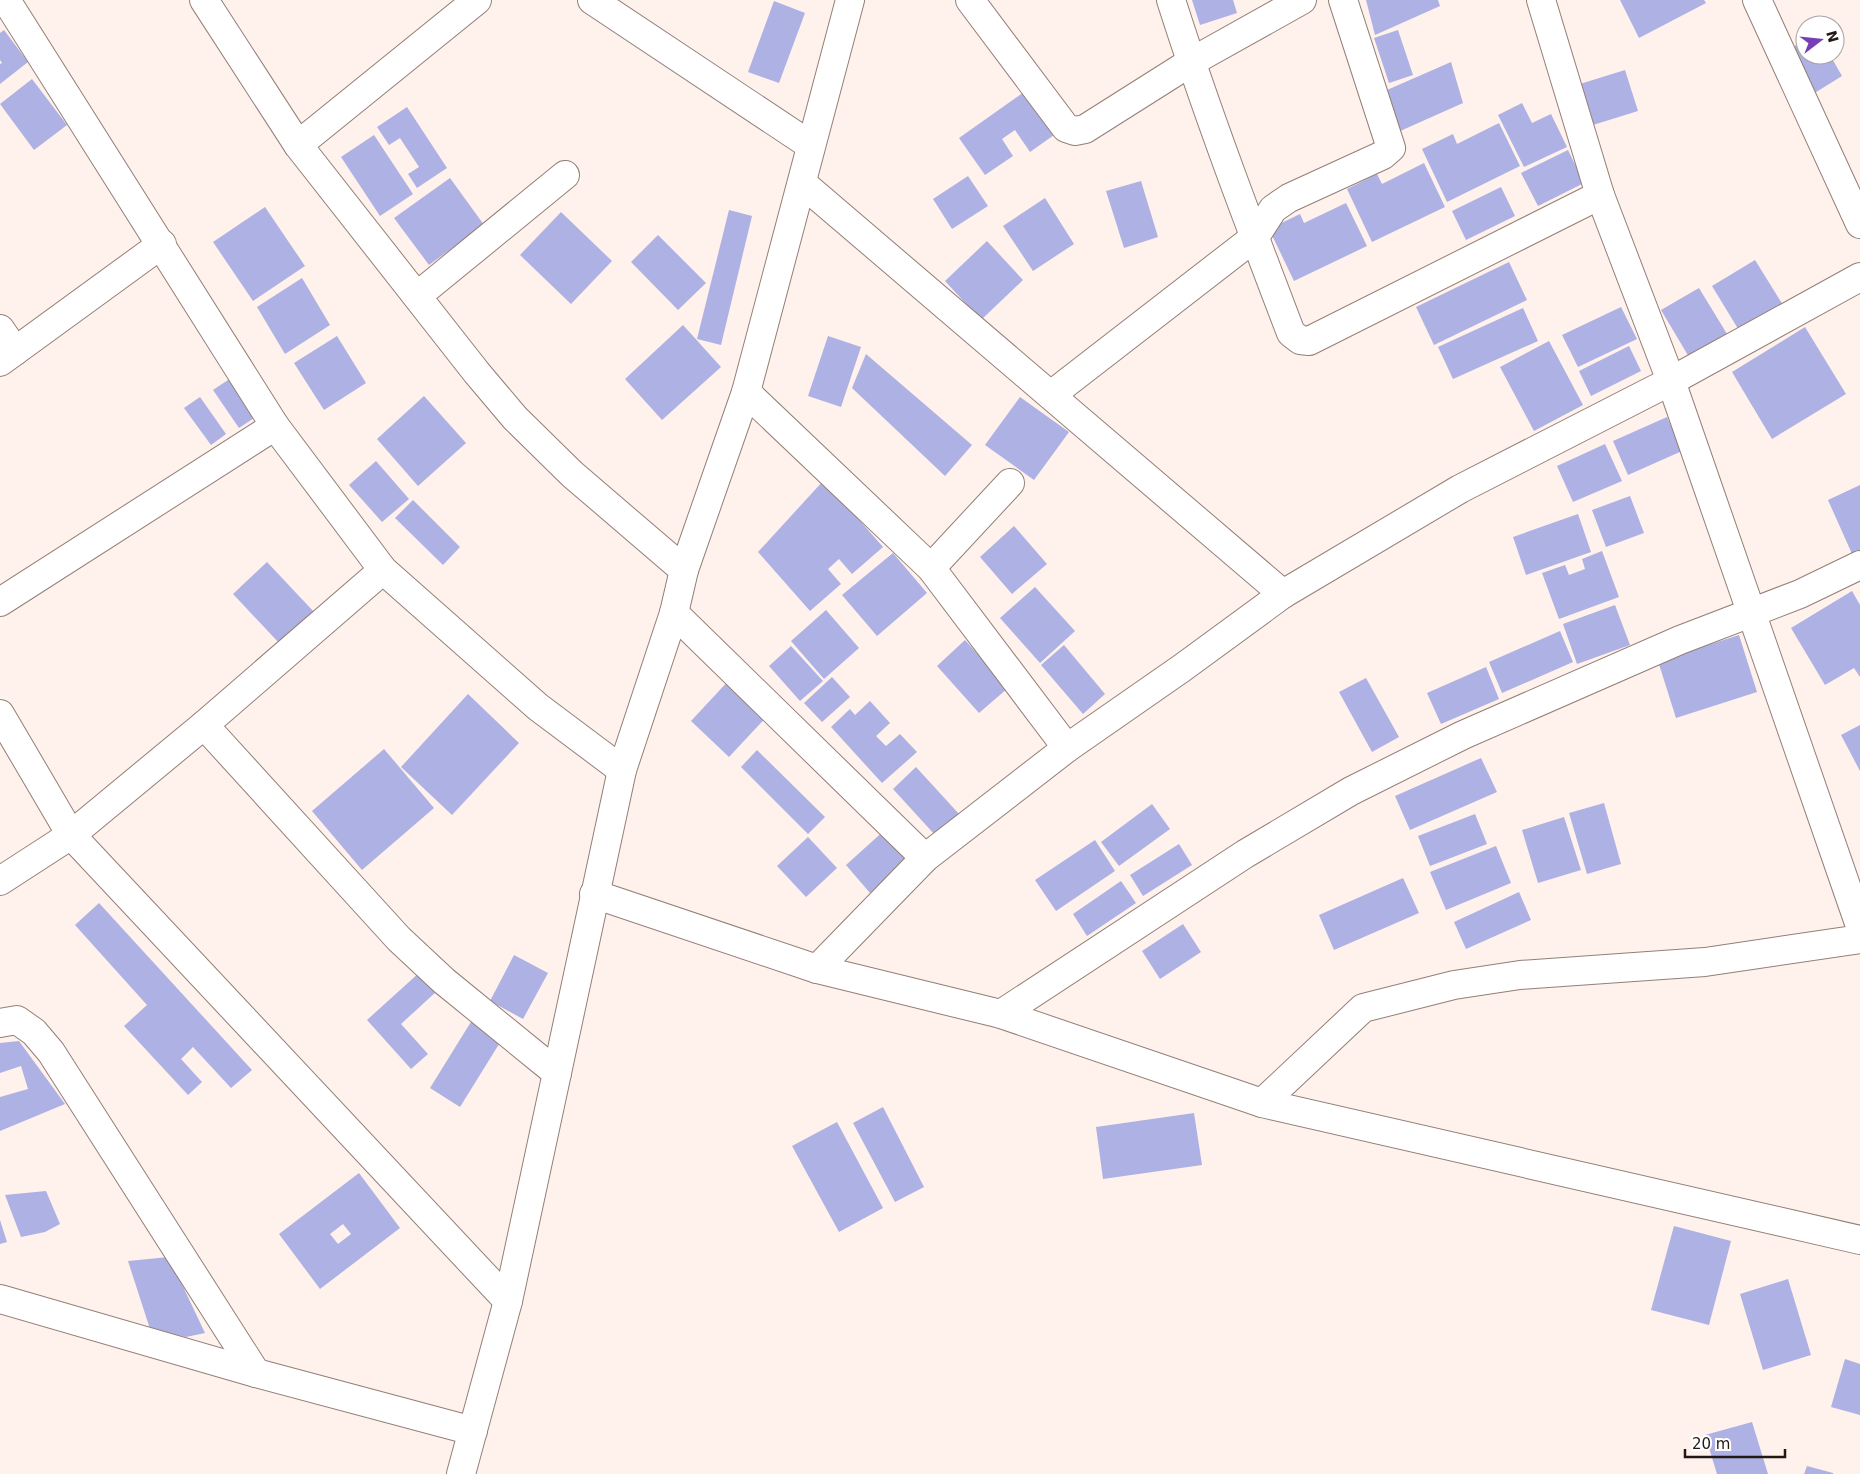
<svg xmlns="http://www.w3.org/2000/svg" width="1860" height="1474" font-family="'DejaVu Sans',sans-serif">
<style>
.building{fill:#aeb1e3;fill-rule:evenodd}
.lines{fill:none;stroke-linecap:round;stroke-linejoin:round}
.street-casing{stroke:#937f77;stroke-width:30}
.street{stroke:#fff;stroke-width:28}
</style>
<rect width="100%" height="100%" fill="#fff1ec"/>
<g class="building">
<path d="M1192 0H1233L1237 13 1200 25Z"/>
<path d="M1366 0H1438L1440 6 1375 35Z"/>
<path d="M1620 0H1704L1706 3 1639 38Z"/>
<path d="M774 1 805 13 779 83 748 72Z"/>
<path d="M4 30 28 62 0 84V64L2 63 0 60V33Z"/>
<path d="M1398 30 1413 75 1389 83 1374 38Z"/>
<path d="M1805 40V55H1830L1842 76 1813 94 1786 51Z"/>
<path d="M1451 62 1463 103 1398 132 1387 90Z"/>
<path d="M1625 70 1638 111 1593 125 1580 84Z"/>
<path d="M32 79 67 125 34 150 0 104Z"/>
<path d="M1024 92 1054 135 1030 152 1015 130 1002 139 1013 156 985 175 959 138Z"/>
<path d="M1522 103 1532 123 1551 114 1567 147 1524 167 1498 115Z"/>
<path d="M407 107 447 168 417 188 408 174 419 167 400 138 389 145 377 127Z"/>
<path d="M1499 123 1520 166 1447 202 1422 149 1453 134 1457 144Z"/>
<path d="M374 135 413 194 380 216 341 157Z"/>
<path d="M1568 150 1584 183 1538 206 1521 173Z"/>
<path d="M1424 163 1445 207 1372 242 1347 189 1377 174 1382 184Z"/>
<path d="M968 176 988 206 952 229 933 199Z"/>
<path d="M450 178 484 225 429 265 394 218Z"/>
<path d="M1141 181 1158 237 1124 248 1106 191Z"/>
<path d="M1501 187 1515 216 1466 240 1452 211Z"/>
<path d="M1045 198 1074 244 1033 271 1003 226Z"/>
<path d="M1346 203 1367 246 1294 281 1269 229 1300 214 1304 223Z"/>
<path d="M265 207 305 266 253 301 213 242Z"/>
<path d="M729 210 752 216 721 345 697 339Z"/>
<path d="M561 212 612 261 571 304 520 255Z"/>
<path d="M658 235 706 283 678 310 631 262Z"/>
<path d="M987 241 1023 280 981 320 945 281Z"/>
<path d="M1755 260 1783 305 1740 332 1712 286Z"/>
<path d="M1509 262 1527 300 1434 345 1416 307Z"/>
<path d="M302 278 330 325 285 354 257 307Z"/>
<path d="M1699 288 1727 334 1689 357 1661 310Z"/>
<path d="M1621 307 1637 339 1578 367 1562 335Z"/>
<path d="M1523 308 1538 341 1453 379 1438 347Z"/>
<path d="M683 325 721 367 662 420 625 379Z"/>
<path d="M1805 327 1846 394 1772 439 1732 372Z"/>
<path d="M337 336 366 383 324 410 294 363Z"/>
<path d="M828 336 861 347 841 407 808 396Z"/>
<path d="M1549 341 1583 405 1534 431 1500 367Z"/>
<path d="M1629 346 1641 371 1591 396 1579 371Z"/>
<path d="M866 354 972 445 945 476 852 388Z"/>
<path d="M231 378 257 416 239 428 213 390Z"/>
<path d="M424 396 466 443 418 486 377 439Z"/>
<path d="M200 397 226 434 211 445 184 408Z"/>
<path d="M1020 397 1069 432 1034 480 985 445Z"/>
<path d="M1667 417 1682 451 1628 475 1613 441Z"/>
<path d="M1605 444 1622 481 1573 502 1557 466Z"/>
<path d="M376 461 409 499 382 522 349 485Z"/>
<path d="M824 480 883 547 852 574 839 559 828 569 841 584 810 611 758 552Z"/>
<path d="M1860 485V553L1853 556 1828 500Z"/>
<path d="M1630 496 1644 533 1606 547 1592 510Z"/>
<path d="M413 500 460 547 443 565 395 518Z"/>
<path d="M1578 514 1591 552 1526 575 1513 537Z"/>
<path d="M1014 526 1047 564 1012 594 980 557Z"/>
<path d="M1602 551 1619 597 1559 619 1542 573 1565 565 1569 575 1585 569 1582 559Z"/>
<path d="M893 553 927 593 877 636 842 595Z"/>
<path d="M267 562 314 612 280 644 233 594Z"/>
<path d="M1035 587 1075 631 1040 663 1000 618Z"/>
<path d="M1852 591 1860 605V677L1854 668 1825 685 1791 628Z"/>
<path d="M1615 605 1630 645 1577 664 1563 624Z"/>
<path d="M826 610 859 648 824 679 791 641Z"/>
<path d="M1560 631 1573 662 1502 693 1489 662Z"/>
<path d="M1739 635 1757 692 1676 718 1658 661Z"/>
<path d="M965 640 1008 688 979 713 937 666Z"/>
<path d="M1064 645 1105 694 1083 714 1041 665Z"/>
<path d="M791 646 823 681 800 701 769 666Z"/>
<path d="M1486 667 1499 699 1441 724 1427 693Z"/>
<path d="M832 677 850 697 822 722 804 703Z"/>
<path d="M731 678 769 714 729 757 691 721Z"/>
<path d="M1366 678 1399 737 1372 752 1339 692Z"/>
<path d="M468 694 519 743 452 815 401 767Z"/>
<path d="M870 701 890 723 876 736 886 746 900 734 917 752 882 783 831 727 850 709 855 715Z"/>
<path d="M1860 725V771L1841 735Z"/>
<path d="M384 749 434 808 362 870 312 811Z"/>
<path d="M757 750 825 817 808 834 741 767Z"/>
<path d="M1481 758 1497 792 1410 830 1395 796Z"/>
<path d="M916 767 959 814 935 835 893 789Z"/>
<path d="M1604 803 1621 864 1587 874 1569 813Z"/>
<path d="M1152 804 1170 829 1119 866 1101 842Z"/>
<path d="M1475 814 1487 844 1430 866 1418 836Z"/>
<path d="M1564 817 1581 870 1538 883 1522 830Z"/>
<path d="M887 828 911 855 870 893 846 865Z"/>
<path d="M808 837 837 868 806 897 777 866Z"/>
<path d="M1095 840 1115 871 1056 911 1035 880Z"/>
<path d="M1179 844 1192 865 1143 896 1130 875Z"/>
<path d="M1496 846 1511 883 1446 910 1430 872Z"/>
<path d="M1403 878 1419 913 1334 950 1319 915Z"/>
<path d="M1121 881 1136 903 1087 936 1073 914Z"/>
<path d="M1519 892 1531 920 1466 949 1454 922Z"/>
<path d="M99 903 252 1070 231 1088 193 1047 181 1059 202 1082 188 1095 124 1026 147 1005 75 925Z"/>
<path d="M1183 924 1201 952 1160 979 1142 951Z"/>
<path d="M514 955 548 973 523 1019 490 1001Z"/>
<path d="M420 972 437 991 401 1024 428 1054 411 1069 367 1020Z"/>
<path d="M474 1017 504 1036 460 1107 430 1088Z"/>
<path d="M19 1041 65 1104 0 1131V1097L28 1089 21 1066 0 1073V1043Z"/>
<path d="M883 1107 924 1187 895 1202 853 1123Z"/>
<path d="M1194 1113 1202 1165 1103 1179 1096 1127Z"/>
<path d="M837 1122 883 1208 839 1232 792 1146Z"/>
<path d="M359 1173 400 1228 320 1289 279 1234ZM343 1224 351 1234 338 1244 330 1234Z"/>
<path d="M46 1191 60 1224 45 1232 21 1237 5 1195Z"/>
<path d="M0 1220 7 1242 0 1244Z"/>
<path d="M1674 1226 1731 1241 1709 1325 1651 1310Z"/>
<path d="M169 1257 205 1333 186 1337 150 1329 128 1261Z"/>
<path d="M1788 1279 1811 1355 1763 1370 1740 1294Z"/>
<path d="M1845 1359 1860 1364V1415L1831 1407Z"/>
<path d="M1752 1422 1768 1474H1717L1705 1435Z"/>
<path d="M1807 1466 1833 1473V1474H1804Z"/>
</g>
<g class="lines">
<g class="street-casing">
<g id="street">
<path d="M6 0 275 426 383 570 538 707 622 770"/>
<path d="M204 0 298 145 477 373 515 418 572 474 684 570"/>
<path d="M592 0 810 145"/>
<path d="M970 0 1066 128 1075 131 1085 129 1191 62 1302 0"/>
<path d="M1171 0C1207 113 1249 223 1291 333L1300 340 1309 341 1600 195"/>
<path d="M1541 0 1600 195 1671 381 1860 926"/>
<path d="M1757 0 1860 224"/>
<path d="M298 145 477 0"/>
<path d="M802 183 1283 594"/>
<path d="M417 296 565 175"/>
<path d="M0 329 15 351"/>
<path d="M0 362 162 244"/>
<path d="M746 392 931 568 1067 748"/>
<path d="M1051 395 1255 237 1273 209 1289 198 1383 155 1391 148 1343 0"/>
<path d="M931 568 1010 483"/>
<path d="M0 602 275 426"/>
<path d="M674 613 925 858"/>
<path d="M0 714 71 835 508 1301"/>
<path d="M204 725 399 939 444 981 557 1073"/>
<path d="M0 881 71 835 204 725 383 570"/>
<path d="M594 894 817 969 1001 1014 1262 1103 1860 1240"/>
<path d="M817 969 925 858 1067 748 1182 668 1283 594 1460 489 1671 381 1860 277"/>
<path d="M1001 1014 1245 854 1351 791 1463 735 1680 640 1800 594 1860 565"/>
<path d="M0 1023 17 1020 34 1032 51 1052 256 1373"/>
<path d="M1262 1103 1363 1008 1454 985 1520 975 1705 962 1860 939"/>
<path d="M0 1299 256 1373 473 1431"/>
<path d="M461 1474 508 1301 622 770 674 613 684 570 746 392 850 0"/>
</g>
</g>
<use href="#street" class="street"/>
</g>
<g transform="translate(1820 40) rotate(74)"><circle r="24" fill="#ffffff" stroke="#a6a3a2"/>
<path d="M0-4L9 19L0 12L-9 19Z" fill="#773fb6"/>
<text y="-8" font-size="14" font-weight="bold" text-anchor="middle" fill="#211916">N</text>
</g>
<path d="M1685 1449v8h100v-8" fill="none" stroke="#211916" stroke-width="2.5"/>
<text x="1692" y="1449" font-size="15" fill="#211916" stroke="#ffffff" stroke-width="4" paint-order="stroke">20 m</text>
</svg>
